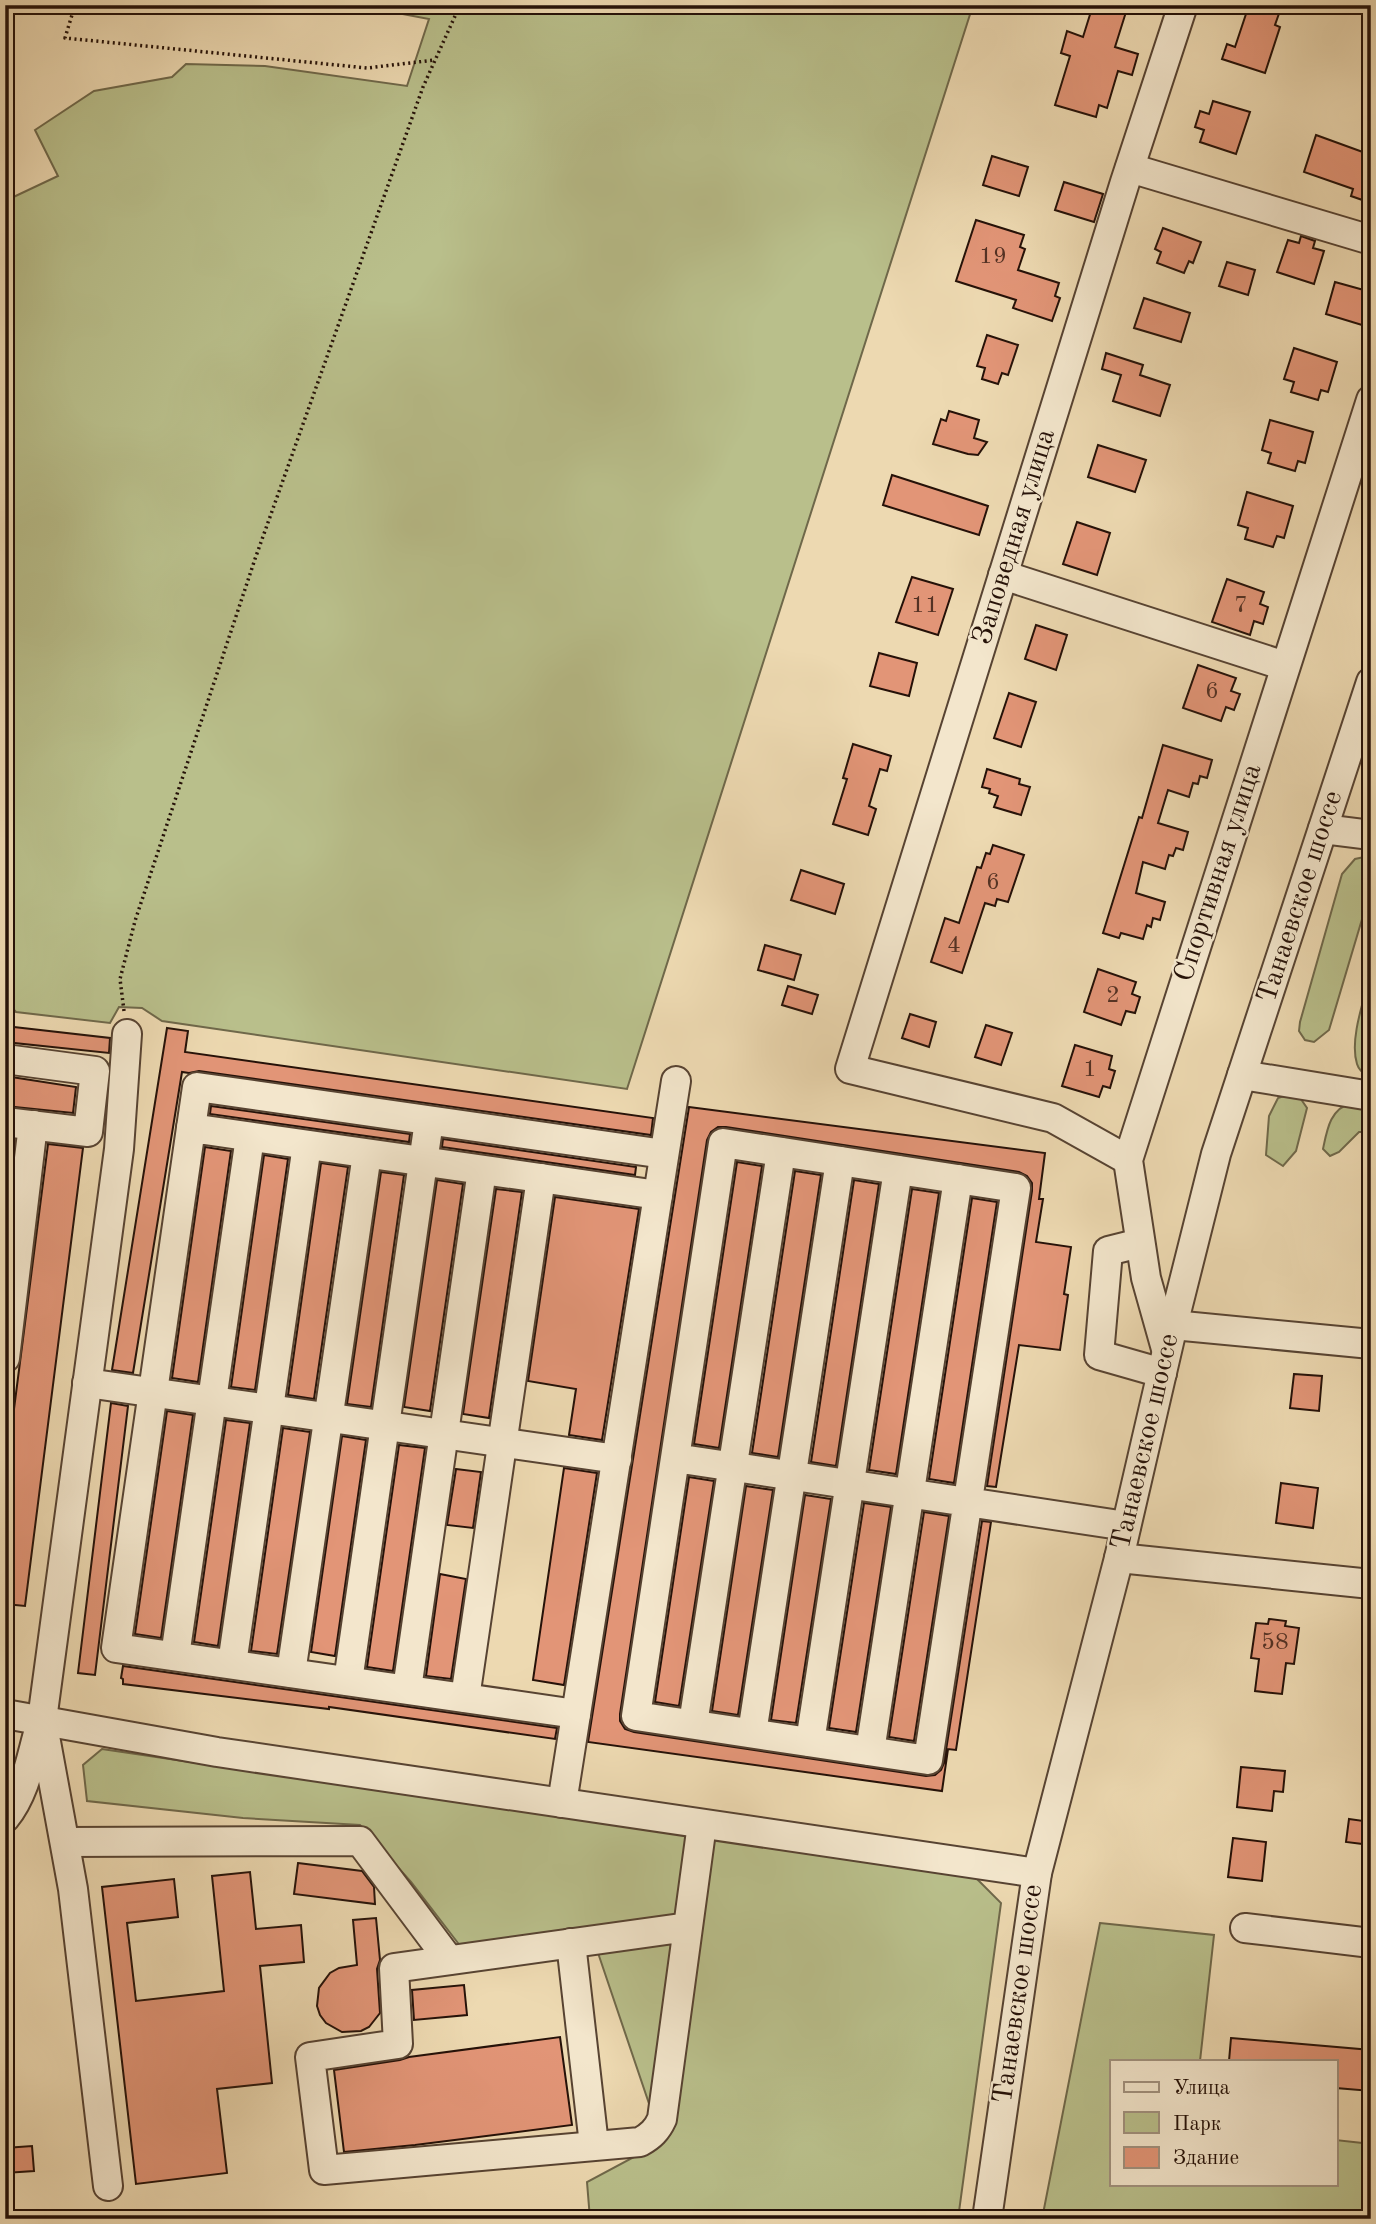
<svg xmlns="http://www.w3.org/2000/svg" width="1376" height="2224" font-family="'Old Standard TT',serif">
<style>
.green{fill:#b9bf8b;stroke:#6f684a;stroke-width:2}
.building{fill:#e29577;stroke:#251108;stroke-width:2}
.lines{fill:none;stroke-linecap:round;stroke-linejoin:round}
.minor-casing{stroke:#574332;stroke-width:32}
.path{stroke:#251108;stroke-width:3.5;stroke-dasharray:2 3.5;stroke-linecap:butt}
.minor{stroke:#f3e6cc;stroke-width:28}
.labels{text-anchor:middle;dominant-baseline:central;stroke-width:5;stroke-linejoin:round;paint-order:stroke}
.number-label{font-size:24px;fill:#543224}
.street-label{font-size:28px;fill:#251108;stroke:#f3e6cc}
</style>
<rect width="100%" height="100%" fill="#edd9b1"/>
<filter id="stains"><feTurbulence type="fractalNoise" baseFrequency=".00286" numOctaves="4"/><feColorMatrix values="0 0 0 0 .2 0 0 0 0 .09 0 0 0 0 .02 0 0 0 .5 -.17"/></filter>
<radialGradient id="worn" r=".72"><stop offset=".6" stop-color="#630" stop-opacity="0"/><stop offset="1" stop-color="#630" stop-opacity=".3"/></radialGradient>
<g class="green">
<path d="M355 5H973L627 1089 162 1021 142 1008 119 1007 110 1023 16 1012 5 1000V201L58 176 35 130 94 91 172 77 186 64 265 66 407 86 429 19Z"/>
<path d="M1364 857 1371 860V889L1329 1030 1314 1042 1305 1040 1299 1031 1300 1022 1342 874 1355 859Z"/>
<path d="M1371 972V1080C1365 1075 1359 1071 1357 1064 1349 1039 1365 997 1371 972Z"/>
<path d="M1296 1092 1307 1108 1296 1151 1283 1166 1266 1155 1269 1116 1278 1098Z"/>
<path d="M1351 1103H1371V1132H1359L1339 1152 1330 1156 1323 1149C1327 1130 1330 1109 1351 1103Z"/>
<path d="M102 1749 976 1878 1001 1903 958 2219H590L587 2182 662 2142 595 1944 471 1960 411 1882 360 1825 243 1818 87 1801 83 1765Z"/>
<path d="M1100 1923 1214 1935 1200 2061H1112V2184H1336V2140L1371 2144V2219H1042Z"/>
</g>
<g class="building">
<path d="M1093 5H1104L1126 12 1115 47 1138 54 1132 75 1118 71 1107 108 1099 105 1096 117 1055 105 1070 56 1061 53 1067 31 1083 37Z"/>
<path d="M1249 5H1282L1275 25 1280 27 1265 73 1222 59 1227 44 1235 47Z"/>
<path d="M1213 101 1250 112 1236 154 1200 142 1204 130 1195 127 1200 111 1209 114Z"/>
<path d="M1316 135 1371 155V203L1351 196 1353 189 1304 172Z"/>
<path d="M992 156 1028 167 1019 196 983 185Z"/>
<path d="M1064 182 1103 194 1094 222 1055 210Z"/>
<path d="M976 220 1024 235 1020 247 1025 249 1018 270 1059 283 1055 296 1060 298 1052 321 1013 308 1016 300 956 281Z"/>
<path d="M1163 228 1201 242 1193 263 1189 261 1184 273 1157 263 1161 252 1155 249Z"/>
<path d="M1301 236 1315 241 1313 248 1324 251 1314 284 1277 272 1288 240 1299 243Z"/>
<path d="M1227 262 1255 270 1248 295 1219 286Z"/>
<path d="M1335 282 1371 292 1362 325 1326 314Z"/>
<path d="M1144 298 1190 313 1181 342 1134 328Z"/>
<path d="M987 335 1018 345 1008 375 1002 373 998 384 982 379 985 368 977 366Z"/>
<path d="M1294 348 1337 362 1328 392 1321 390 1318 400 1291 392 1294 382 1284 379Z"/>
<path d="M1106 353 1143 365 1140 375 1170 385 1160 416 1113 401 1121 375 1102 369Z"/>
<path d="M949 411 979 420 974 438 987 442 978 455 968 454 933 444 941 419 946 421Z"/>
<path d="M1270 420 1313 432 1305 463 1298 461 1295 471 1268 463 1271 453 1262 450Z"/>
<path d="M1098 445 1146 460 1135 492 1088 477Z"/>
<path d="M892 475 988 506 979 535 883 505Z"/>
<path d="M1247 492 1293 506 1284 538 1277 536 1273 547 1245 539 1248 528 1238 525Z"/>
<path d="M1077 522 1110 533 1097 575 1063 564Z"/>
<path d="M912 577 953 589 938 635 896 622Z"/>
<path d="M1227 579 1264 592 1260 604 1268 607 1263 624 1254 621 1250 635 1212 622Z"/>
<path d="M1036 625 1067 635 1056 670 1025 659Z"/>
<path d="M879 653 917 663 909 696 870 686Z"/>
<path d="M1198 665 1236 678 1231 691 1240 694 1234 710 1226 707 1221 721 1183 708Z"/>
<path d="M1009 693 1036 702 1021 747 994 738Z"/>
<path d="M853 744 891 756 887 771 880 769 869 806 876 809 868 835 833 824 847 779 843 778Z"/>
<path d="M1163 745 1212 760 1207 778 1200 776 1198 784 1193 783 1189 797 1168 790 1158 823 1188 832 1183 850 1176 848 1173 856 1169 855 1165 869 1143 862 1136 893 1165 902 1160 920 1153 918 1151 927 1147 925 1143 939 1121 933 1119 938 1103 933 1139 817 1142 818Z"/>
<path d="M987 769 1020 779 1019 784 1030 787 1021 815 994 807 998 796 989 793 990 789 982 787Z"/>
<path d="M993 845 1024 855 1008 902 997 899 995 906 985 903 962 973 931 962 945 918 959 923 977 867 981 868 986 853 990 854Z"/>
<path d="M801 870 844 884 835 914 791 900Z"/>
<path d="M765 945 801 955 794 980 758 970Z"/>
<path d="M1098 969 1136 982 1132 994 1140 997 1135 1013 1126 1011 1121 1025 1084 1012Z"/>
<path d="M788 986 818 995 812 1014 782 1005Z"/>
<path d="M910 1014 936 1022 929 1047 902 1038Z"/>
<path d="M986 1025 1012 1033 1001 1065 975 1057Z"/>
<path d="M5 1026 110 1038 109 1053 5 1042Z"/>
<path d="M167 1028 188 1031 185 1052 653 1118 651 1135 199 1071 189 1073 182 1072 133 1373 112 1370Z"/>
<path d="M1075 1045 1112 1056 1109 1069 1115 1071 1110 1088 1103 1086 1099 1097 1062 1086Z"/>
<path d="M5 1076 76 1087 73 1113 5 1106Z"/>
<path d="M211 1106 410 1134 409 1142 210 1114Z"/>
<path d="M689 1107 1045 1153 1039 1199H1043L1036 1242 1071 1247 1064 1294 1068 1295 1060 1350 1019 1345 996 1487 987 1486 1032 1191V1183L1027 1176 1019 1172 726 1127H718L711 1132 707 1140 620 1714V1721L625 1729 634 1732 926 1776 935 1775 941 1770 944 1763 982 1521 991 1522 956 1750 948 1749 942 1791 588 1742Z"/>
<path d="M443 1139 636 1167 635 1175 442 1147Z"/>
<path d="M48 1144 83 1148 25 1606 5 1604V1479Z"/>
<path d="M205 1147 231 1151 198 1382 172 1378Z"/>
<path d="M264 1155 288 1159 255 1390 231 1387Z"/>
<path d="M737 1162 762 1166 719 1448 694 1444Z"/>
<path d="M321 1163 348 1167 314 1399 288 1395Z"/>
<path d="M795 1171 821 1175 778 1457 752 1453Z"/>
<path d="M381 1172 404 1175 371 1407 347 1404Z"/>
<path d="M437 1180 463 1184 430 1411 404 1407Z"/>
<path d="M854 1180 879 1184 836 1466 811 1462Z"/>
<path d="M496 1189 522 1192 489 1418 463 1414Z"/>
<path d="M912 1189 939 1193 896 1474 869 1470Z"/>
<path d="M555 1197 639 1209 602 1440 569 1435 576 1389 528 1381Z"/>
<path d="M972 1198 997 1202 954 1483 929 1479Z"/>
<path d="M1294 1374 1322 1376 1319 1411 1290 1408Z"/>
<path d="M111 1403 128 1406 95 1675 78 1673Z"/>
<path d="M167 1411 193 1415 161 1638 135 1634Z"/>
<path d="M226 1420 250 1423 218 1646 194 1642Z"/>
<path d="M283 1428 310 1432 277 1654 251 1651Z"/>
<path d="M342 1436 366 1440 335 1656 311 1652Z"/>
<path d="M399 1445 425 1448 393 1671 367 1667Z"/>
<path d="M564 1468 597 1473 564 1685 533 1680Z"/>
<path d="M456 1469 481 1472 473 1528 447 1525Z"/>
<path d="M689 1477 714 1481 679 1706 655 1702Z"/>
<path d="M1281 1483 1318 1488 1313 1528 1276 1523Z"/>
<path d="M746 1486 773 1490 738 1715 712 1711Z"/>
<path d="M805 1495 831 1499 796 1723 771 1720Z"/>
<path d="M864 1503 891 1507 856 1732 829 1728Z"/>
<path d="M924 1512 949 1516 914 1741 889 1737Z"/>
<path d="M440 1574 466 1579 451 1679 426 1676Z"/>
<path d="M1269 1619 1286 1621 1285 1626 1299 1628 1294 1664 1286 1663 1282 1694 1255 1691 1259 1659 1251 1658 1256 1623 1268 1624Z"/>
<path d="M123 1666 557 1728 555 1739 329 1707V1709L123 1684V1679L121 1678Z"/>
<path d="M1241 1767 1285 1771 1283 1792 1274 1791 1272 1811 1237 1807Z"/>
<path d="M1349 1819 1371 1822V1845L1346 1842Z"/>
<path d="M1233 1838 1266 1842 1262 1881 1228 1877Z"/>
<path d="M298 1863 362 1871 374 1887 375 1904 294 1894Z"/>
<path d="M250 1872 256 1929 301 1925 304 1962 260 1966 272 2083 217 2089 227 2173 136 2184 102 1887 174 1879 178 1917 127 1923 136 2001 224 1991 212 1876Z"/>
<path d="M376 1918 380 1960 377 1969 380 2013 369 2027 361 2031 342 2032 326 2023 320 2015 317 2006 319 1988 330 1973 339 1968 357 1965 353 1920Z"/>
<path d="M464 1985 467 2015 414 2020 412 1990Z"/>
<path d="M560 2037 572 2125 415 2145 344 2152 334 2070 400 2060 409 2057Z"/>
<path d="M1231 2038 1371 2050V2091L1336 2088V2061H1229Z"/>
<path d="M32 2146 34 2171 5 2173V2148Z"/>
</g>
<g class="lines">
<g class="minor-casing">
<g id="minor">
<path d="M1130 168 1371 240"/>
<path d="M1003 575 1285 666"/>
<path d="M1323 829 1371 835"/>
<path d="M5 1059 95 1071 88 1132 5 1122"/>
<path d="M1242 1075 1371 1096"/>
<path d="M191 1128 197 1087 664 1154"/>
<path d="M1128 1160 1053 1118 850 1069 1125 182 1183 5"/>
<path d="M1140 1243 1108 1251 1099 1355 1162 1373"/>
<path d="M1173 1325 1371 1344"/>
<path d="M1166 1349 1146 1278 1128 1160 1371 400"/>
<path d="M5 1358 33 1125"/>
<path d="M87 1383 617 1459"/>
<path d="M675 1458 723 1143 1016 1188 928 1760 636 1716 675 1458C825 1481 976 1503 1126 1526"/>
<path d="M1119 1558 1371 1584"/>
<path d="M175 1656 250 1137"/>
<path d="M232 1664 307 1145"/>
<path d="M291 1673 367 1154"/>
<path d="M348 1681 429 1121"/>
<path d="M407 1689 482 1170"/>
<path d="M465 1698 541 1178"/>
<path d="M5 1714 217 1752 1037 1873"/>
<path d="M576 1714 116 1648 191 1128 658 1195"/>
<path d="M693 1724 781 1152"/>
<path d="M752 1733 840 1161"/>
<path d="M810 1742 898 1170"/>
<path d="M870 1751 958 1179"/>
<path d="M562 1803 676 1081"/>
<path d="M5 1818C27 1791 31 1755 41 1723"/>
<path d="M65 1842 360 1841 449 1960"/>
<path d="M688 1927 394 1968 398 2044 310 2057 324 2170 640 2142C651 2136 657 2130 662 2119L702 1824"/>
<path d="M1245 1928 1371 1943"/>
<path d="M571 1943 594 2145"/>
<path d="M108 2186 73 1889 42 1720 119 1149 127 1034"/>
<path d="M987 2219 1037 1873 1119 1558 1173 1325 1216 1154 1371 682"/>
</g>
</g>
<g class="path">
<path d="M75 5 65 38 367 68 435 60"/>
<path d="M124 1011 120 979 135 921 255 559 423 87 460 5"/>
</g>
<use href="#minor" class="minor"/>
</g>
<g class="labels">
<g class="number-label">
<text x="993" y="257">19</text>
<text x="925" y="606">11</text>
<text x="1241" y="606">7</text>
<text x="1212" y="692">6</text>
<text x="993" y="883">6</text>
<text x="954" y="946">4</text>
<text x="1113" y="996">2</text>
<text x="1090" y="1070">1</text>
<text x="1275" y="1643">58</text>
</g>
<g class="street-label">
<text transform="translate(1015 537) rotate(-73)">Заповедная улица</text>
<text transform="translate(1219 873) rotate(-72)">Спортивная улица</text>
<text transform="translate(1301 897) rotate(-72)">Танаевское шоссе</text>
<text transform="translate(1146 1442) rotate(-77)">Танаевское шоссе</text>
<text transform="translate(1019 1994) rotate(-82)">Танаевское шоссе</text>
</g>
</g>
<rect width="1376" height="2224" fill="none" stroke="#edd9b1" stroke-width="28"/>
<rect x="7" y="7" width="1362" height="2210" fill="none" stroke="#251108" stroke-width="3.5"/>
<rect x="14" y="14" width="1348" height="2196" fill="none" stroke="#251108" stroke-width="2"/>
<rect x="1110" y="2060" width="228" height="126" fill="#f3e6cc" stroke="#a1917e" stroke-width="2"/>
<rect x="1124" y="2082" width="35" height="10" fill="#f3e6cc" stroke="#a1917e" stroke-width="2"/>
<text x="1173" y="2094" font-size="21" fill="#251108">Улица</text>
<rect x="1124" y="2112" width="35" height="21" fill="#b9bf8b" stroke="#a1917e" stroke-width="2"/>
<text x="1173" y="2130" font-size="21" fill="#251108">Парк</text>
<rect x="1124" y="2147" width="35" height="21" fill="#e29577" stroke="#a1917e" stroke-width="2"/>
<text x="1173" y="2164" font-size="21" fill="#251108">Здание</text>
<rect width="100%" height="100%" filter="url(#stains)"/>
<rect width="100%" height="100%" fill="url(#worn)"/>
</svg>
